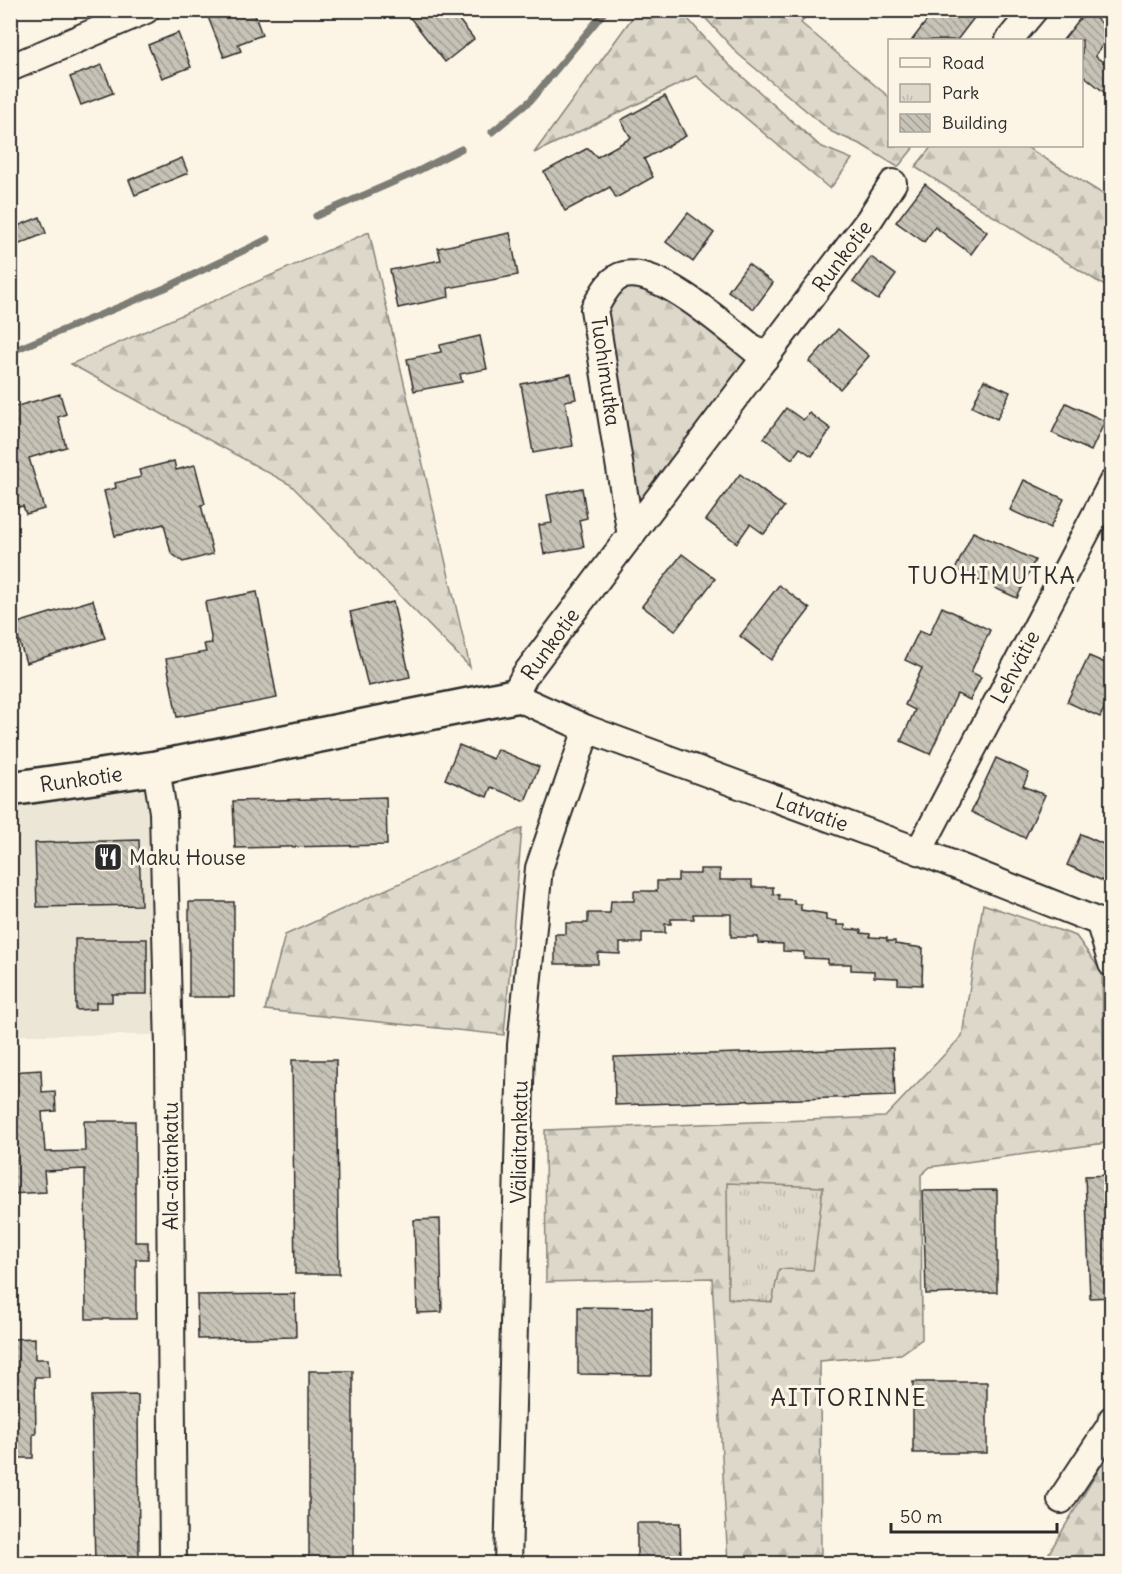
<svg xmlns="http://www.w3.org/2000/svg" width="1122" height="1574" font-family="Delius,sans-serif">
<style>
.built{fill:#ece6d7}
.forest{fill:url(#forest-firs);stroke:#84827a;stroke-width:1.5}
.park{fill:url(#park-tufts);stroke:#84827a;stroke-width:1.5}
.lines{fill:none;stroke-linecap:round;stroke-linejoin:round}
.stream{stroke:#7d7b74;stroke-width:7}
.building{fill:url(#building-back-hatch);stroke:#2b2b2b;stroke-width:1.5}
.street-casing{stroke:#2b2b2b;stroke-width:30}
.secondary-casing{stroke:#2b2b2b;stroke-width:38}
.street{stroke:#fcf5e5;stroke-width:26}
.secondary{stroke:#fcf5e5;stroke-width:33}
.labels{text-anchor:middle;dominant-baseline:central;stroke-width:6;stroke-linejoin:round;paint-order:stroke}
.street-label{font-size:21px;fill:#2b2b2b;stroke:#fcf5e5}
.poi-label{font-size:21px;fill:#2b2b2b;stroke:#fcf5e5;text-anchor:start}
.quarter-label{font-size:24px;letter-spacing:1.5px;fill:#2b2b2b;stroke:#fcf5e5}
</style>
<defs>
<pattern id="forest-firs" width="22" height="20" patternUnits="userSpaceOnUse" patternTransform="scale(1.5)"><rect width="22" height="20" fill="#ded8ca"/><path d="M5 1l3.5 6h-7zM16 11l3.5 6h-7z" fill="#bfbaae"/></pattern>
<pattern id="park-tufts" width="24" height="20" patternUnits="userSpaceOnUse" patternTransform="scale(1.5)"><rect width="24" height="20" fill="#ded8ca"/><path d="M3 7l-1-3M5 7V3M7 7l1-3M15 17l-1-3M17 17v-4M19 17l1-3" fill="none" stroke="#bfbaae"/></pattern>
<pattern id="building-back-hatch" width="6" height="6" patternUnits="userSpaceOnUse" patternTransform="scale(1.5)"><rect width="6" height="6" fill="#c8c3b7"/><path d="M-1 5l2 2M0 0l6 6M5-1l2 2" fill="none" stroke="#a39f95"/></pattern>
</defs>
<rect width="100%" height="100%" fill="#fcf5e5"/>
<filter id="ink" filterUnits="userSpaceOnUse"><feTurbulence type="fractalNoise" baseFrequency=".0167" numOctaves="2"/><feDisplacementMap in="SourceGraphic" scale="12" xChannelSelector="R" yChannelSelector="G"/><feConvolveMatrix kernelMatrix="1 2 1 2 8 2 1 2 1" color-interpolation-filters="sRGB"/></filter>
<g filter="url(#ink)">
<path class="built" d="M147 780 154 813 160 1035H11V808Z"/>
<g class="forest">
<path d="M680 10 727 63 820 146 852 159 830 189 696 76 534 153 637 11Z"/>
<path d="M699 11H810L801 23 889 97 890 146H915L898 167 862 145 832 132 738 54Z"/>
<path d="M932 146H1025L1111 199V290L915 167Z"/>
<path d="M369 232 470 667 291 485 71 364Z"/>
<path d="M627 286C672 289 710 329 745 356V370L650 497 639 499 631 493 605 311 611 299Z"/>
<path d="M522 828 504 1035 265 1010 285 935Z"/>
<path d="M983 904 1076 936 1102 972 1105 1143 930 1167 921 1175 922 1339 901 1354 820 1361 821 1563H728L712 1278 546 1282 545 1130 885 1117 962 1036Z"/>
<path d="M1111 1449V1563H1043Z"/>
</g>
<path class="park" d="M727 1183 823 1187 813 1270 779 1269 772 1302 728 1298Z"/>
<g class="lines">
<g class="stream">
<path d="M492 132 530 101 606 10"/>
<path d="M316 216 412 174 461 149"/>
<path d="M10 352 165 288 268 239"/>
</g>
</g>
<g class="building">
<path d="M225 10H253L262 35 238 44 241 51 224 57 208 17Z"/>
<path d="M404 10H451L474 39 445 62Z"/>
<path d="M935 10H980L957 40H912Z"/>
<path d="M1086 11 1112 31 1095 56 1112 69V84L1105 93 1082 74V40H1063Z"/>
<path d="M178 33 191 67 162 78 148 45Z"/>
<path d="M102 65 113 93 81 105 70 77Z"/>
<path d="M665 96 686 136 644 159 653 177 616 198 610 187 565 211 544 172 588 148 597 157 631 138 621 120Z"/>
<path d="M182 158 188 173 135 195 129 180Z"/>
<path d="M925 184 987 232 971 254 935 227 924 242 896 222Z"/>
<path d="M688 213 714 233 693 262 666 242Z"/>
<path d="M40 217 46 233 15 246 10 229Z"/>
<path d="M510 233 518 275 448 288 449 297 398 308 390 270 441 260 438 248Z"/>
<path d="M871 257 896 275 878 300 853 282Z"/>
<path d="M748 264 773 283 754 309 728 291Z"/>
<path d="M838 329 869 356 840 389 809 362Z"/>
<path d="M480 336 487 369 460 374 462 382 414 391 407 359 441 352 440 345Z"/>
<path d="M571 374 576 399 565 401 573 446 533 453 521 384Z"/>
<path d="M984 380 1010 392 997 419 972 407Z"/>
<path d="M60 394 66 414 58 417 66 447 29 458 44 509 26 514 23 506 10 509V408Z"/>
<path d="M1066 403 1105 421 1091 451 1052 433Z"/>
<path d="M786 408 803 420 809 413 831 429 812 456 800 448 792 459 764 438Z"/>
<path d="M174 461 176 470 195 465 205 504 201 505 213 554 183 562 171 553 164 524 115 536 104 491 116 488 115 483 141 477 139 470Z"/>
<path d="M740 474 784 507 764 534 750 524 737 543 706 520Z"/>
<path d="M1024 480 1064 499 1050 528 1010 510Z"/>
<path d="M582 488 587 518 579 520 584 547 544 554 539 525 552 523 547 495Z"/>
<path d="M973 532 1035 560 1017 598 955 570Z"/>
<path d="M682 554 715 579 675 631 642 606Z"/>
<path d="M779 585 810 609 771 660 740 636Z"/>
<path d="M257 592 277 698 177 717 166 659 206 652 204 644 212 643 205 602Z"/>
<path d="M93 600 105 638 26 663 14 624Z"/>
<path d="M393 602 410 677 368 686 350 612Z"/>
<path d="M942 607 990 630 971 672 981 677 970 700 957 694 930 754 901 741 915 710 905 705 922 668 905 660 919 631 929 635Z"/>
<path d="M1089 656 1112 666V692L1100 717 1067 702Z"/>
<path d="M459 745 493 759 497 749 539 767 525 801 491 787 487 797 445 779Z"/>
<path d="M996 758 1029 773 1023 786 1045 795 1025 838 971 812Z"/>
<path d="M386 797 387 845 235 848 233 801Z"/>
<path d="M1081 834 1112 848V885L1067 865Z"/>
<path d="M139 840 141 905 37 907 35 843Z"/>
<path d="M700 869H720V880H752V887H773V894L779 895V899L794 900V904H801V910L826 914V920L837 921V925H845V929L861 930V933L870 934V937L887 938V941H895V944L923 948 922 985 898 984V978L874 977V971L851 970V964H828V959L804 958V952L783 951V944L758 943V937H731V914H693L694 919H671V924H665V933H642V943H620V954L598 953V964H555V934H566V923H588V913H610L611 901H634V891H657V881H678V874H700Z"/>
<rect x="189" y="902" width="45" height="95"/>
<path d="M75 939H147V994H112V1002H96V1009L76 1010Z"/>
<path d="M893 1048 895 1096 615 1105 614 1057Z"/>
<path d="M292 1060H336L339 1274H295Z"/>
<path d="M41 1070 42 1092 55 1091 56 1111 42 1112 45 1152 85 1151 84 1121H135V1242H148V1259H136V1319H86L85 1169 44 1171 46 1192 10 1194V1072Z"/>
<path d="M1112 1175V1297L1090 1298 1085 1176Z"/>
<path d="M997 1190V1292L926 1294 923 1191Z"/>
<path d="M440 1219 442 1312 417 1313 414 1220Z"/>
<path d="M295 1294 296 1337 198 1339 197 1295Z"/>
<path d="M578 1307 652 1308V1375L578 1374Z"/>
<path d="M35 1338V1359H48L49 1377H35L36 1434H33V1458H10V1339Z"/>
<rect x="309" y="1371" width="44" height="192"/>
<rect x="913" y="1382" width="74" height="71"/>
<path d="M138 1395 139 1563H95L91 1396Z"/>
<path d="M637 1523H680L681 1563H637Z"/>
</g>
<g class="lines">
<g class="street-casing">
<g id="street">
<path d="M1009 40 1034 10"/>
<path d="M10 68 146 10"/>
<path d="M893 183 869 220 525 675 514 696 587 729 919 851 1112 927"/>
<path d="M631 536 594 309C601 298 609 278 624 275 663 267 733 334 765 358"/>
<path d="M156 768 163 812 169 1048 173 1564"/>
<path d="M919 851 1112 483"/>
<path d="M1100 924 1112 964"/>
<path d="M1061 1500 1110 1426 1112 1419"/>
<path d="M508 1564 521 1045 539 868 587 729"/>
</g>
</g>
<g class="secondary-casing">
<path id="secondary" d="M10 789 156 768 514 696"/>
</g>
<use href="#street" class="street"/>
<use href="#secondary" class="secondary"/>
</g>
</g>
<defs>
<g id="restaurant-square" transform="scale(1.5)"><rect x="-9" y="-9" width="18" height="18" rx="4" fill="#2b2b2b" stroke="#fcf5e5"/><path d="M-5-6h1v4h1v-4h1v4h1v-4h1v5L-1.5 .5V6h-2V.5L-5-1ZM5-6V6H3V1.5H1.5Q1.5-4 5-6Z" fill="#fff"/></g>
</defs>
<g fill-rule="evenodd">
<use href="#restaurant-square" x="108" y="857"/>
</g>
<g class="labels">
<g class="street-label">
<text transform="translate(842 256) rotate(-53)">Runkotie</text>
<text transform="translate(606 371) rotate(82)">Tuohimutka</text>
<text transform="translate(550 644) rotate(-54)">Runkotie</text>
<text transform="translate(1015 667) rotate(-62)">Lehvätie</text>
<text transform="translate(81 779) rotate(-8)">Runkotie</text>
<text transform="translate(812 812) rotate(20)">Latvatie</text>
<text transform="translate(519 1142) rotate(-89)">Väliaitankatu</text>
<text transform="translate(170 1166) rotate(-90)">Ala-aitankatu</text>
</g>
<g class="poi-label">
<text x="129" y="857">Maku House</text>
</g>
<g class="quarter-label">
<text x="992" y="575">TUOHIMUTKA</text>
<text x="849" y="1397">AITTORINNE</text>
</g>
</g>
<rect width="1122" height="1574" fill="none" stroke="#fcf5e5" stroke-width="36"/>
<rect x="18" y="18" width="1086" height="1538" fill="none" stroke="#2b2b2b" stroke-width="2" filter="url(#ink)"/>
<rect x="888" y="39" width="195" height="108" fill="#fcf5e5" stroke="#a8a49b" stroke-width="1.5"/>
<rect x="900" y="58" width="30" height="9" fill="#fcf5e5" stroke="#a8a49b" stroke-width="1.5"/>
<text x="942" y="69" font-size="18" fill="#2b2b2b">Road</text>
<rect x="900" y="84" width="30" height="18" fill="url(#park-tufts)" stroke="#a8a49b" stroke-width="1.5"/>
<text x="942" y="99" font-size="18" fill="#2b2b2b">Park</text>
<rect x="900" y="114" width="30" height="18" fill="url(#building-back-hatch)" stroke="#a8a49b" stroke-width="1.5"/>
<text x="942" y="129" font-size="18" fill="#2b2b2b">Building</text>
<path d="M891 1523v9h166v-9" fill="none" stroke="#2b2b2b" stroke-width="3"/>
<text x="900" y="1523" font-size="18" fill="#2b2b2b" stroke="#fcf5e5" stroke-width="4.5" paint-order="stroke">50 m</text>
</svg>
